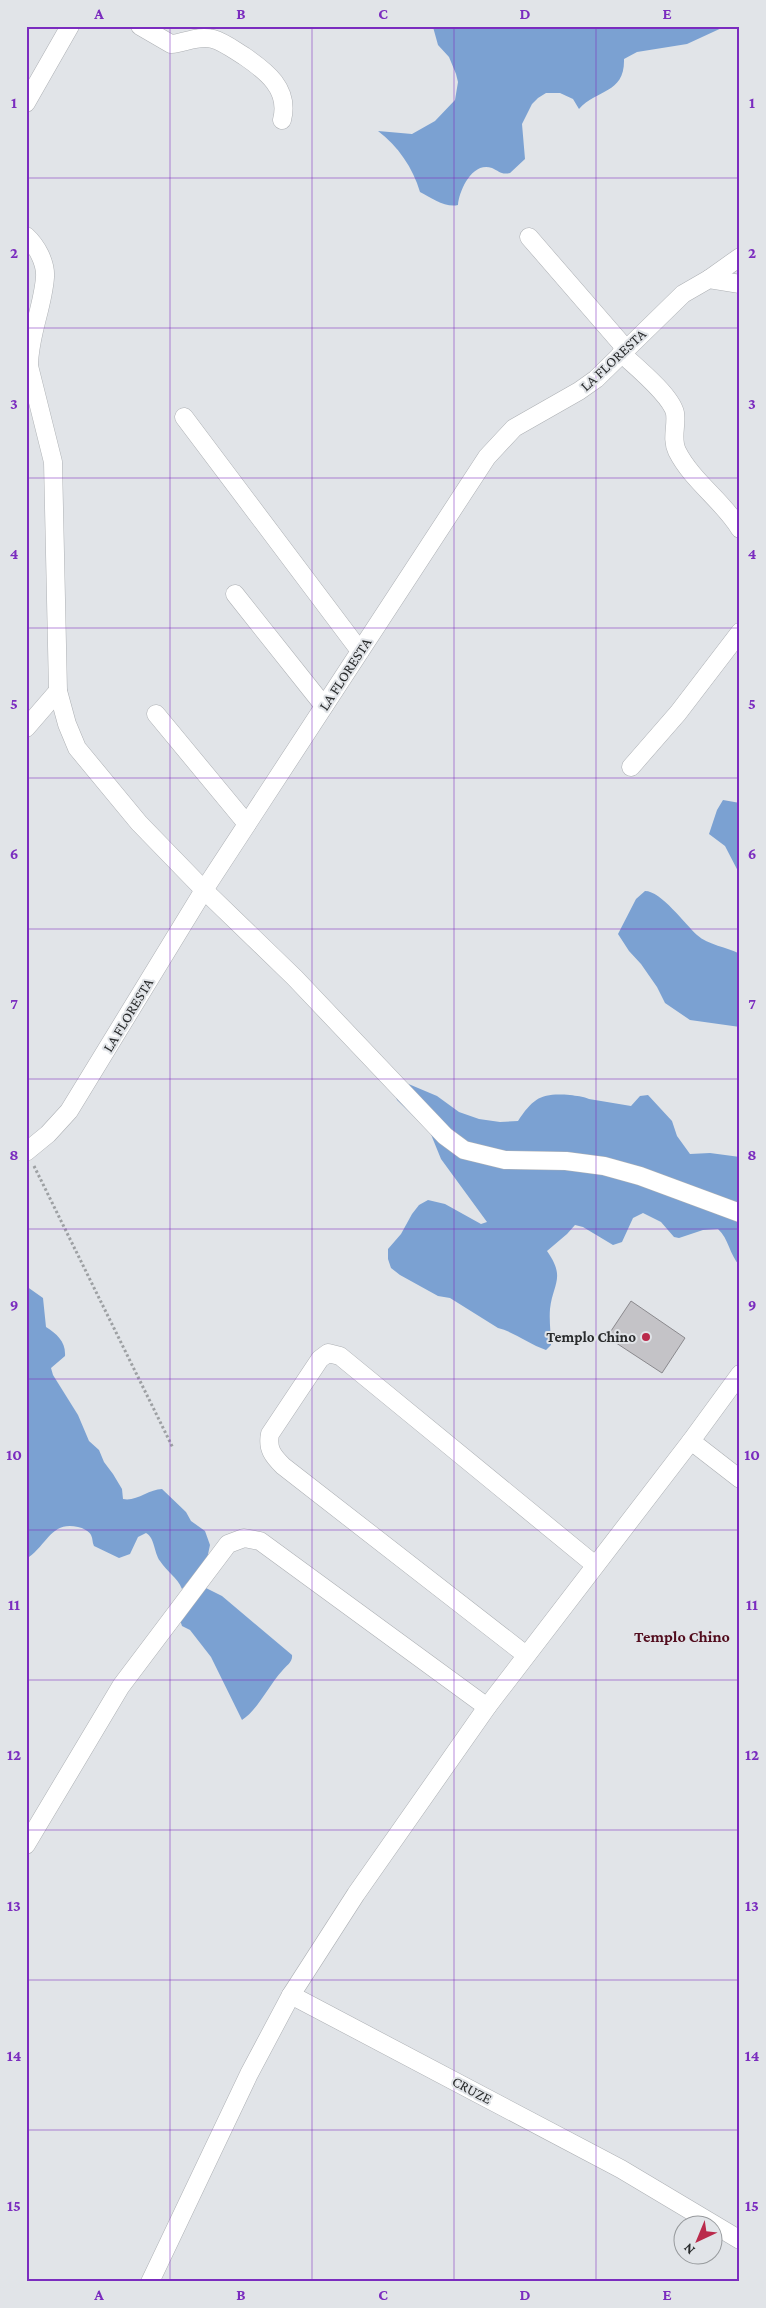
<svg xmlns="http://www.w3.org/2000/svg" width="766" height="2308" font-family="'Crimson Pro',serif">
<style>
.forest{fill:#7ba1d2}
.building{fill:#c4c3c7;stroke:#8a898d}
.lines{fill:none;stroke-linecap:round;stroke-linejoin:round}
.minor-casing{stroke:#adb0b4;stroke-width:19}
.path{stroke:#9da0a3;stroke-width:3;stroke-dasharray:2.5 2.5;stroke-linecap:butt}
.minor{stroke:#fff;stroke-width:18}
.grid{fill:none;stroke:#7b2cbf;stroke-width:1;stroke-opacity:0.55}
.poi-dot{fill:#ba2a4b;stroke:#e1e4e8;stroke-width:2}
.labels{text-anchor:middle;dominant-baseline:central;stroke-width:4;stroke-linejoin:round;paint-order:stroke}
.street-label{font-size:15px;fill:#292b2c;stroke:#e1e4e8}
.poi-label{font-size:15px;font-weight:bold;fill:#292b2c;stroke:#e1e4e8;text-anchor:end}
.neighbourhood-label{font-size:16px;font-weight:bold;fill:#520c1d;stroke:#e1e4e8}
.neatline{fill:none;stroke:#7b2cbf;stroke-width:2}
.grid-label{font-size:16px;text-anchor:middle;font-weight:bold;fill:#7b2cbf}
</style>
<rect width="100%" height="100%" fill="#e1e4e8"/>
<g class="forest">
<path d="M436 26C446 26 475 29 482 26H726L687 44 637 52 624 59C625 94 597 89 579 109L573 99 560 93H546L538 98 532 104 522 124 525 159 510 173C501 175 499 171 492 168 472 161 459 191 458 205 446 208 431 198 420 192 413 168 398 146 378 131L412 134 435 121 455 100 458 82 456 74 449 57 438 45 433 27Z"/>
<path d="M723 800 740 803V875L725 846 709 834 717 810Z"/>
<path d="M645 891C661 891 685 924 697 935 708 945 727 947 740 954V1027L690 1020 665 1003 657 987 641 964 629 951 618 934 636 899Z"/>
<path d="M399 1080 437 1096 459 1112 479 1119 500 1122 518 1121C534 1097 542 1093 570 1095 577 1096 582 1096 589 1099L631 1106 640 1096 648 1095 672 1121 677 1136 690 1154 710 1153 740 1157V1266C729 1254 729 1239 718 1229L703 1230 679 1238 674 1237 661 1222 643 1213 633 1218 622 1242 613 1245 583 1227 575 1225 567 1234 547 1251C566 1278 553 1283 550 1309 549 1321 551 1333 551 1345L546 1350C529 1344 514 1332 498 1328L450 1298 438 1296 400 1275 391 1268 388 1259V1249L401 1234 412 1214 419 1205 428 1200 445 1204 481 1224 487 1222 441 1159 430 1132 397 1100 391 1082Z"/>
<path d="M26 1286 43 1298 46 1327C57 1334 66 1342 65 1356L51 1368 53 1375 78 1415 89 1441 99 1450 104 1462 113 1474 122 1489 123 1499C136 1502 149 1489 162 1489L186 1512 191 1521 205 1531 210 1545 207 1559 182 1589C177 1577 167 1572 160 1561 154 1553 155 1538 146 1533L138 1537 130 1554 119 1558 94 1546C92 1542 93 1539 91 1535 89 1531 83 1528 78 1527 52 1521 48 1543 29 1557L26 1556Z"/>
<path d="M204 1587 222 1596 292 1655C293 1662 286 1666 282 1671 269 1685 257 1711 242 1720L211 1657 190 1630 182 1626 180 1620 198 1598 201 1589Z"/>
</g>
<path class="building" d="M631 1301 685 1338 662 1373 607 1337Z"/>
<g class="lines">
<g class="minor-casing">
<g id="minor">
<path d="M140 26 171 44C185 43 198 35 213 39 224 42 234 50 244 56 266 71 290 89 282 120"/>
<path d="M26 103 70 26"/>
<path d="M26 236C37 246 46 263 45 277 43 307 29 335 29 366L53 462 58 691 67 724 77 748 139 823 204 890 295 978 445 1136 464 1150 505 1160 566 1161 604 1166 640 1176 740 1213"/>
<path d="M529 237 626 349"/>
<path d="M709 279 740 257"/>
<path d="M621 353C635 366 671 395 675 413 677 426 671 438 677 451 692 481 723 501 740 529"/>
<path d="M184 417 360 651"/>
<path d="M235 594 324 706"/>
<path d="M156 714 247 824"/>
<path d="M26 728 58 691"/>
<path d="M631 767 678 713 740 632"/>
<path d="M26 1152 48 1134 69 1111 204 890 487 457 514 428 579 391 596 379 683 294 709 279 740 284"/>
<path d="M691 1441 740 1479"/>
<path d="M526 1655 283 1466C273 1456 267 1449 270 1434L320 1359 328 1353 340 1356 595 1565"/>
<path d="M26 1845 121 1686 228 1544 244 1538 260 1541 487 1707"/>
<path d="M291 1995 621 2169 740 2240"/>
<path d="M150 2282 249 2074 291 1995 356 1894 487 1707 691 1441 740 1374"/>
</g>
</g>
<path class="path" d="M34 1166 173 1448"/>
<use href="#minor" class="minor"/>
</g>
<path class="grid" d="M170 26V2282M312 26V2282M454 26V2282M596 26V2282M26 178H740M26 328H740M26 478H740M26 628H740M26 778H740M26 929H740M26 1079H740M26 1229H740M26 1379H740M26 1530H740M26 1680H740M26 1830H740M26 1980H740M26 2130H740"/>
<circle class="poi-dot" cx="646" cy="1337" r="5"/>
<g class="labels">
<g class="street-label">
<text transform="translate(613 360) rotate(-43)">LA FLORESTA</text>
<text transform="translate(345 674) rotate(-57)">LA FLORESTA</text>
<text transform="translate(128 1015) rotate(-59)">LA FLORESTA</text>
<text transform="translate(472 2090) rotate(28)">CRUZE</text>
</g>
<g class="poi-label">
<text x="636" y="1337">Templo Chino</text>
</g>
<g class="neighbourhood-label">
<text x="682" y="1636">Templo Chino</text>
</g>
</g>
<rect width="766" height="2308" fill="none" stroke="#e1e4e8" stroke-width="55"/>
<g transform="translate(698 2240) rotate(224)"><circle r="24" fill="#e1e4e8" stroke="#979a9d"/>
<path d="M0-4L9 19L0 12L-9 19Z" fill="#ba2a4b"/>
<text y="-8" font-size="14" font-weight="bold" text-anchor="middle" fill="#292b2c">N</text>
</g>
<rect x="28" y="28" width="710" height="2252" class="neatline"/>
<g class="grid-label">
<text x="99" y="19">A</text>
<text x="241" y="19">B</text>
<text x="383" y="19">C</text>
<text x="525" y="19">D</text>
<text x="667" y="19">E</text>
<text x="14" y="108">1</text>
<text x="752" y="108">1</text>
<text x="14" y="258">2</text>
<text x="752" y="258">2</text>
<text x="14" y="409">3</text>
<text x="752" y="409">3</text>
<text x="14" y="559">4</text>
<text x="752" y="559">4</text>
<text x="14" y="709">5</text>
<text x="752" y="709">5</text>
<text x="14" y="859">6</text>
<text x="752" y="859">6</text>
<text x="14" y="1009">7</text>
<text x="752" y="1009">7</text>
<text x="14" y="1160">8</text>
<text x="752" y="1160">8</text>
<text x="14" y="1310">9</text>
<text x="752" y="1310">9</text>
<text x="14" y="1460">10</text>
<text x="752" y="1460">10</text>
<text x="14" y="1610">11</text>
<text x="752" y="1610">11</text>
<text x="14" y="1760">12</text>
<text x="752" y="1760">12</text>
<text x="14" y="1911">13</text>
<text x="752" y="1911">13</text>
<text x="14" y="2061">14</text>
<text x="752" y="2061">14</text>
<text x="14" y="2211">15</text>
<text x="752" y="2211">15</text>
<text x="99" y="2300">A</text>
<text x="241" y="2300">B</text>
<text x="383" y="2300">C</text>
<text x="525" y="2300">D</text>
<text x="667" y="2300">E</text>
</g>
</svg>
